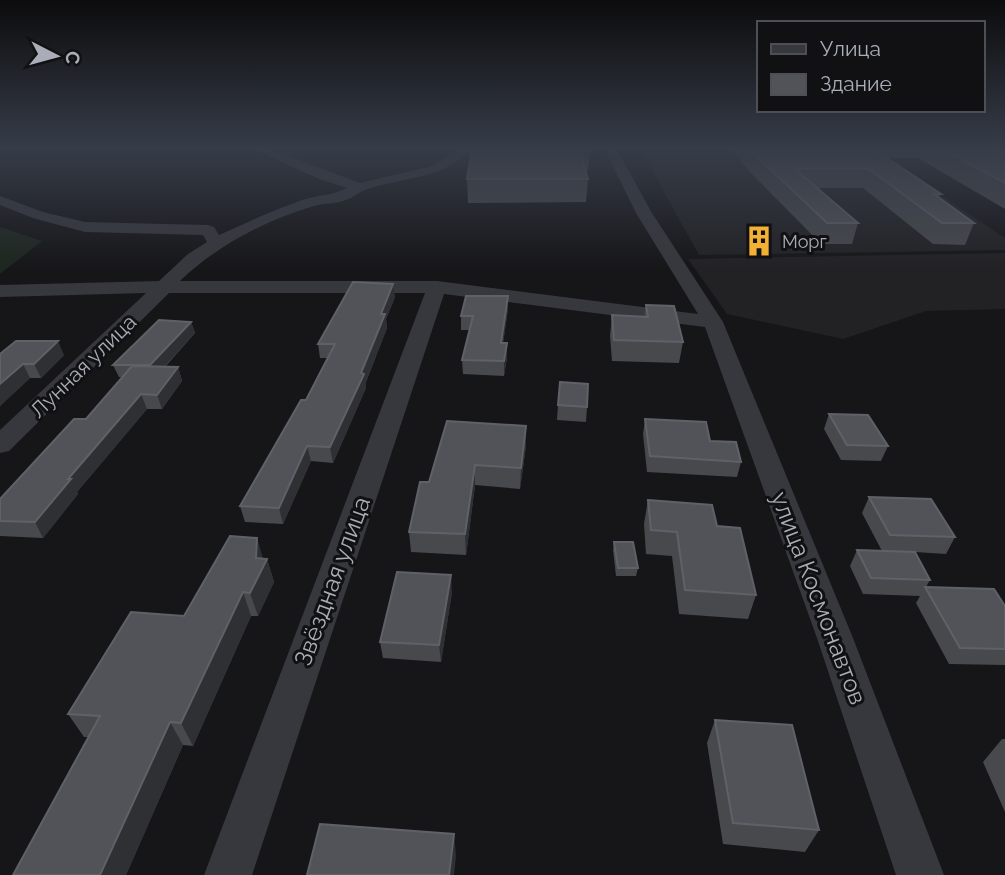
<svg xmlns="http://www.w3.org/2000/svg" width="1005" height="875" font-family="Raleway,sans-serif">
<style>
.built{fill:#222225}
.green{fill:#1e261f}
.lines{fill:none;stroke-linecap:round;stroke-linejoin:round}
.minor{fill:#37383d;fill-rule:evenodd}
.wall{fill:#47494d}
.shaded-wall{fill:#2f3033}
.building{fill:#525359;stroke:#5f6168;stroke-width:2}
.labels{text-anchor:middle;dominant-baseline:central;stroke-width:6;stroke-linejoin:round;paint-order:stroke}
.far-poi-label{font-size:18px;fill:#a8adb8;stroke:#111113;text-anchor:start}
.street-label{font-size:21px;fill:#a8adb8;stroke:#111113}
.near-street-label{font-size:24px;fill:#a8adb8;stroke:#111113}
</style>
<rect width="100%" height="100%" fill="#161618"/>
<g class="built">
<path d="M640 148H870L1005 238V250L699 255Z"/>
<path d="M1005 253V309L926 311 843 339 727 314 688 259Z"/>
</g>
<path class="green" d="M0 227 42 241 0 274Z"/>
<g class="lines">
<path class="minor" d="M251 148H267L360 183 433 166 458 148H472C442 181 404 176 365 190 358 192 353 198 346 200 336 204 325 203 314 206 266 220 216 246 180 281H437L698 314 636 213 604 148H616L652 213 723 322 853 638 944 875H896L817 638 705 327 444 294 252 875H204L425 293H169L9 451 0 453V430L146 293 0 297V285L159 281 188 254 207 242 203 235 85 232 33 218 0 205V196L43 212 85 222 208 225 214 227 219 235C248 222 276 209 305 199 320 195 334 195 347 188L319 179Z"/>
</g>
<g class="wall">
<path d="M472 148 590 149 588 171H586L588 179 586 202 468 203 467 179Z"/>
<path d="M729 148H1005V209L918 158H887L941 194 939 197 974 223 965 245 933 244 863 188H817L858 223 852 244H821L750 172Z"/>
<path d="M508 296V309L503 343 507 357 504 376 463 374 462 360 470 330H461V316Z"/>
<path d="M395 297 386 319 387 328 366 382V388L333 463 311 461 283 524 245 522 240 506 306 400 328 358H320L318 344Z"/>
<path d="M646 305 683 342 679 363 612 361 610 336 612 315 644 316Z"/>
<path d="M191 322 195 333 165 367H178L182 381 162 409H147L77 492 78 494 43 538 0 536V499L86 419 122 377H119L113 365Z"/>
<path d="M0 354 64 355 41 378H30L0 406Z"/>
<path d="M558 405 587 407 586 422 557 420Z"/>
<path d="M829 414 888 446 881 461 841 460 824 429Z"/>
<path d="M645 419 710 441 741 462 737 477 647 472 643 434Z"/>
<path d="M526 446 520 489 475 485 466 555 411 552 409 532 429 482Z"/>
<path d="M869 497 955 537 946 554 915 552 930 580 926 587 1005 606V665L949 664 916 603 920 596 863 594 850 566 857 550 882 551 862 513Z"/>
<path d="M648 500 717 526 756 595 748 619 679 614 672 556 646 554 644 524Z"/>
<path d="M614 542 638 568 636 576H616L613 550Z"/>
<path d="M263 558 267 559 274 582 258 616H251L193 746 183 745 126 875H13L89 737H84L68 714 184 616Z"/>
<path d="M452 592 441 662 383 658 380 642Z"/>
<path d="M715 720 819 830 805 852 723 844 707 743Z"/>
<path d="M1002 739H1005V812L983 762Z"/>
</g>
<g class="shaded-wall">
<path d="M393 284 395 297 386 319 387 328 366 382V388L333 463 330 447 361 373 381 314Z"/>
<path d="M508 296V309L501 357V343Z"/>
<path d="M191 322 195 333 154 378 150 365Z"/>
<path d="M58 341 64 355 41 378 34 364Z"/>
<path d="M507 343V357L504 376V361Z"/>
<path d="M23 364 30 378 0 406V384Z"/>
<path d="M178 367 182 381 162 409 157 395Z"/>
<path d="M141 394 147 409 77 492 78 494 43 538 35 522 68 479Z"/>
<path d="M526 426V446L520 489 521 468Z"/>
<path d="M307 446 311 461 283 524 279 508Z"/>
<path d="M475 465V485L466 555 465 534Z"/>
<path d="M257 538 264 562 267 559 274 582 258 616 250 593Z"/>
<path d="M451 575 452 592 441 662 439 645Z"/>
<path d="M243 592 251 616 193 746 181 723Z"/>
<path d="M170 722 183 745 126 875H100Z"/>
<path d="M454 834 456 856 454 875H449Z"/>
</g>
<g class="building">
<path d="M472 148H590V149H579L588 179H467Z"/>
<path d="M748 148H872L941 194H934L974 223H942L869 169H795L858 223H827Z"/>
<path d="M940 148H1005V183Z"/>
<path d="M353 282 393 284 381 314H385L361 373 364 374 330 447 307 446 279 508 240 506 301 400H306L335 344H318Z"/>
<path d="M466 296H508L501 343H507L504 361 462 360 473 316H461Z"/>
<path d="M646 305 674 306 683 342 614 340 612 315 648 317Z"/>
<path d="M159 320 191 322 150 365H113Z"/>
<path d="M16 341H58L34 364H23L0 384V354Z"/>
<path d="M132 366 178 367 157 395 141 394 68 479H71L35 522 0 521V499L74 419H86Z"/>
<path d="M560 382 588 384 587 407 558 405Z"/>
<path d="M829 414 868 415 888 446 847 445Z"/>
<path d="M645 419 706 422 710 441 736 442 741 462 650 456Z"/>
<path d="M447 421 526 426 521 468 475 465 465 534 409 532 420 482H429Z"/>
<path d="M869 497 931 499 955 537 890 535Z"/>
<path d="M648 500 712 505 717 526 740 528 756 595 685 590 677 532 651 530Z"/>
<path d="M230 536 257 538 256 558 267 559 250 593 243 592 181 723 170 722 100 875H13L100 716 68 714 131 612 184 616Z"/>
<path d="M614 542H633L638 568H618Z"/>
<path d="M857 550 915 552 930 580 871 578Z"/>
<path d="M397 572 451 575 439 645 380 642Z"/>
<path d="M925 587 994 589 1005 606V649L960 648Z"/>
<path d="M715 720 792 725 819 830 733 823Z"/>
<path d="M320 824 454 834 449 875H307Z"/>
</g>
<linearGradient id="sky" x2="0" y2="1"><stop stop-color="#0c0c0d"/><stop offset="0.55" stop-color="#363c48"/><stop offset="1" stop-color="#363c48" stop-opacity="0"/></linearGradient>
<rect width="1005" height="270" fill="url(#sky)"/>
<defs>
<g id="building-bare" transform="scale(2.415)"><path d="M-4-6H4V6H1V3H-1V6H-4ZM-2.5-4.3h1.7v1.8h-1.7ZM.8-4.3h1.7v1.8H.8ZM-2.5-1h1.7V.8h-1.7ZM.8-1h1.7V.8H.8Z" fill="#f2b134" stroke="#111113" stroke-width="2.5" paint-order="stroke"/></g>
</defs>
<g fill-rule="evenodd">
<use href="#building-bare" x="759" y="241"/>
</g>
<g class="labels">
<g class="far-poi-label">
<text x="782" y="241">Морг</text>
</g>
<g class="street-label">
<text transform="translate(83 366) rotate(-44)">Лунная улица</text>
</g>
<g class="near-street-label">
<text transform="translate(332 581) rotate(-70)">Звёздная улица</text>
<text transform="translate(819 598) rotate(69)">улица Космонавтов</text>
</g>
</g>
<rect x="757" y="21" width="228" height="91" fill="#111113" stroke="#4d4f55" stroke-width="2"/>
<rect x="771" y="44" width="35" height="10" fill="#37383d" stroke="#4d4f55" stroke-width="2"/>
<text x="820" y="56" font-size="21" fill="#a8adb8">Улица</text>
<rect x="771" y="74" width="35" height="21" fill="#525359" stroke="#4d4f55" stroke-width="2"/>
<text x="820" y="91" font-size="21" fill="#a8adb8">Здание</text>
<g transform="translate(56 56) rotate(96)" stroke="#111113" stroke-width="5" paint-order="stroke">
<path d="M0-5L12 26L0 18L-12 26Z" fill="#a8adb8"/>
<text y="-10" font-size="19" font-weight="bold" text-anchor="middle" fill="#a8adb8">С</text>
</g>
</svg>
